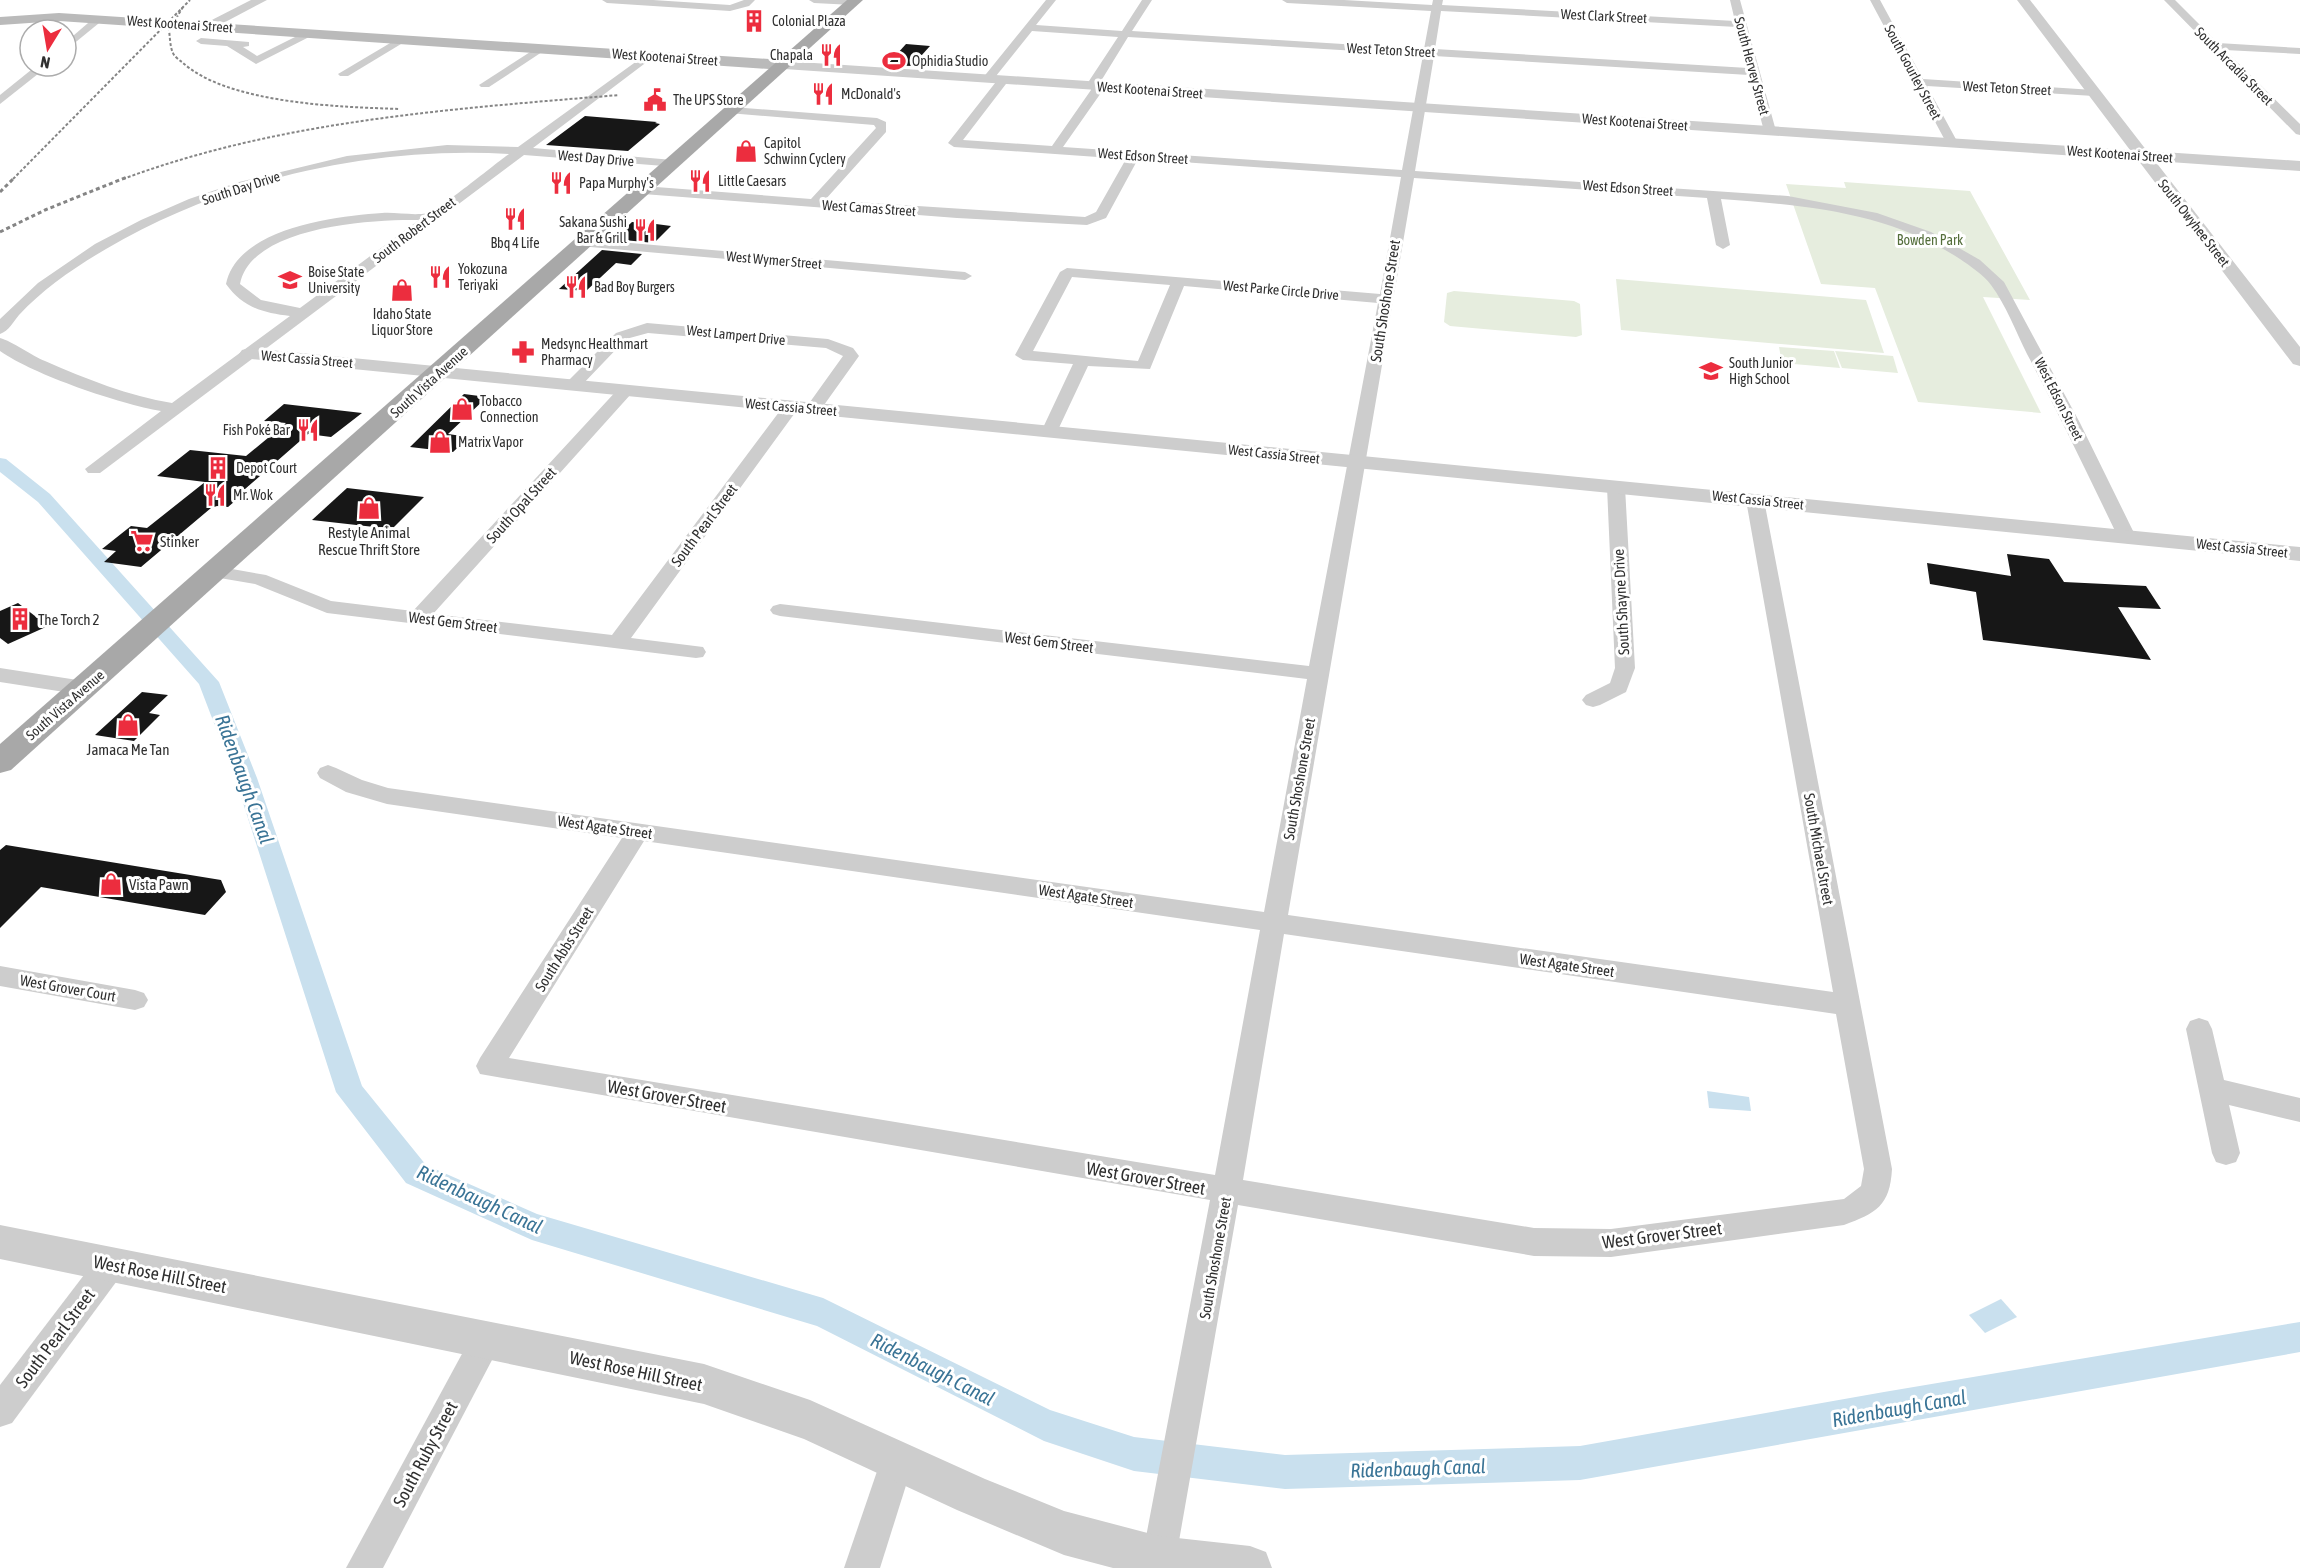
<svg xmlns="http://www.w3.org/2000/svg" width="2300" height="1568" font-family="'Asap Condensed',sans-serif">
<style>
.green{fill:#e6edde}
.water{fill:#c9e0ee}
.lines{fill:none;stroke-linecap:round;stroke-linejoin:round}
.canal{fill:#c9e0ee;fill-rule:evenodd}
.building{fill:#171717}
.minor{fill:#cdcdcd;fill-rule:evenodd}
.tertiary{fill:#cdcdcd;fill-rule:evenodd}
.secondary{fill:#bababa;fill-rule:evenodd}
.primary{fill:#a8a8a8;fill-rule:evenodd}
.rail-far1{stroke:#858585;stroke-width:2;stroke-dasharray:3 2;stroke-linecap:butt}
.rail{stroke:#858585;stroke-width:3;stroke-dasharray:4 3;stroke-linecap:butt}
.labels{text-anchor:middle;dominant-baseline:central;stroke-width:6;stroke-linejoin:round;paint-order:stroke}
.far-street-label{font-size:14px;fill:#303030;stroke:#fff}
.far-poi-label{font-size:14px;fill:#303030;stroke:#fff;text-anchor:start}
.far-park-label{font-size:14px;fill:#546e3b;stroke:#fff}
.street-label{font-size:15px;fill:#303030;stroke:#fff}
.poi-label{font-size:15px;fill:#303030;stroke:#fff;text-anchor:start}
.near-street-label{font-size:18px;fill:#303030;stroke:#fff}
.near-water-label{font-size:20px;font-style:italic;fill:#3a7496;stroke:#fff}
</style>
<rect width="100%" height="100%" fill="#fff"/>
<g class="green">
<path d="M1844 182 1970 191 2030 300 1983 297 2041 413 1918 402 1875 288 1821 284 1786 184 1846 188Z"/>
<path d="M1616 279 1866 300 1884 353 1621 330Z"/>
<path d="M1454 291 1574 301 1580 304 1582 335 1576 337 1450 326 1444 322 1447 293Z"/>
<path d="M1779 347 1834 351 1840 368 1782 363Z"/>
<path d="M1835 351 1893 356 1898 373 1842 368Z"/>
</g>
<g class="water">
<path d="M1707 1091 1749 1097 1751 1111 1709 1108Z"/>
<path d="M2001 1299 2017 1317 1985 1333 1969 1315Z"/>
</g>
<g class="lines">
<path class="canal" d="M0 458 6 459 50 494 219 682 257 778 362 1086 426 1165 537 1214 823 1298 1050 1410 1134 1437 1285 1455 1580 1446 1884 1392 2300 1322V1352L1580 1480 1285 1489 1134 1471 1044 1441 817 1326 532 1240 406 1183 336 1092 235 778 199 684 38 502 0 472Z"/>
</g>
<g class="building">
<path d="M906 44 930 46 912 66 887 65Z"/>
<path d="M585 116 657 122 655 123 660 124 628 151 546 145Z"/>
<path d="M632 222 656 224 671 226 654 243 614 239Z"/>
<path d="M602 250 642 254 631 265 616 263 586 291 559 289Z"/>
<path d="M464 394 487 397 448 434 469 437 453 452 410 447Z"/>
<path d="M284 404 362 413 331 437 308 434 245 489 248 490 228 507 217 506 211 508 141 567 104 562 116 551 102 549 131 526 147 528 205 482 157 476 190 450 246 456 286 423 264 421Z"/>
<path d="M347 488 424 497 392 529 312 520Z"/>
<path d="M2007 554 2049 559 2064 582 2146 586 2161 609 2118 607 2151 660 1983 640 1976 592 1930 584 1927 563 2011 576Z"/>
<path d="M18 603 48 626 8 644 0 638V611Z"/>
<path d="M142 692 168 695 149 713 160 715 134 741 95 735Z"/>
<path d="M6 845 221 880 226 892 205 915 41 887 0 928V850Z"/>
</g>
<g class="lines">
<g class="minor">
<path d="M602 0H653L730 5 744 0H755L749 6 730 11 607 3Z"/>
<path d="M809 0H857L858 2 853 5 814 3Z"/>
<path d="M1046 0H1056L1036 25 1122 31 1142 0H1152L1132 31 1424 49 1431 11 1287 3 1282 0H1344L1432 5 1433 0H1443L1442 5 1735 21 1730 0H1740L1776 131 1774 134H1766L1764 131 1749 75 1434 56 1415 171 1788 196 1877 213 1931 232 1980 260 2004 282 2080 423 2136 537 2134 541H2120L2118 537C2088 475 2059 414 2027 354 2016 332 2006 305 1991 285 1984 275 1970 266 1960 259 1889 212 1804 205 1721 199L1730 245 1723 249 1716 245 1707 198 1414 178 1288 915 1833 992 1746 500 1749 496H1761L1764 500 1892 1169C1890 1206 1876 1213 1844 1225L1611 1257 1534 1256 1238 1205 1176 1558 1172 1568H1146L1142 1558 1210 1200 480 1074 476 1066 480 1058 622 838 387 804 346 792 320 778 317 773 320 768 328 765 336 768 362 780 388 788 1264 912 1307 679 780 616 773 614 770 610 773 606 780 604 1309 666 1378 303 1184 286 1150 369 1088 366 1057 432 1049 437 1041 432 1073 364 1023 360 1015 355 1060 272 1067 268 1380 294 1401 177 1138 159 1106 218 1087 225 957 218 643 194 637 190 643 186 811 199 876 128 874 125 728 113V109L732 107 877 118 886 122V132L825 200 1085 217 1096 212 1126 159 954 147 948 143 999 78 1003 77 1009 80 963 140 1052 146 1091 90 1089 81 1118 37 1032 31 992 81 988 82 982 79ZM1441 11 1737 27 1748 68 1435 49ZM1128 37 1423 55 1402 170 1063 147 1103 90 1101 81ZM1072 277 1170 285 1138 361 1033 351ZM644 841 1260 930 1215 1175 509 1058ZM1284 934 1836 1014 1864 1169 1861 1186 1844 1199 1611 1229 1534 1228 1243 1180Z"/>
<path d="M1870 0H1880L1923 79 2094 90 2100 93 2094 96 1927 86 1958 143 1956 146H1948Z"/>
<path d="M2164 0H2175L2218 43 2300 48V54L2225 50 2300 124V135L2296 134Z"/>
<path d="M95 17 104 19 66 50V42Z"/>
<path d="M309 30 313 31V35L256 64 227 46 201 44 196 41 201 38 249 42V46L243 47 257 56Z"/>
<path d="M402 36 406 37V41L348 76H340L338 74Z"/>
<path d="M541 45 545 46V50L489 87H481L479 85Z"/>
<path d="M648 53 653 56 652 58 533 148 673 160 679 164 677 167 524 155 100 473H88L85 469 161 411C120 404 34 375 0 351V338C12 341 32 356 45 361 86 379 129 396 172 403L290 316C263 313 242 307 226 284 237 228 336 216 382 213 396 212 414 216 428 213 438 211 496 163 509 154 371 146 225 179 106 249 75 267 43 289 19 315 13 322 9 331 0 334V319L38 283 95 244 141 220 189 199 239 182 347 156 447 145 518 147ZM419 220 300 308 261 300 240 284C251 226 373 219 419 220Z"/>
<path d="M36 66H48L0 104V95Z"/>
<path d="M584 239 965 272 972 276 965 280 579 246 577 243Z"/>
<path d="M647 323 828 339 853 348 859 356 819 412 813 414 805 409 843 356 826 348 648 333 626 339 580 387H568L566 384 568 381 616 333Z"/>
<path d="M625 386 631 388 633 391 631 394 433 614 612 635 785 404H797L799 407 797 410 631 638 703 647 706 652 703 657 696 658 327 613 255 584 208 576 205 572 208 568 215 566 266 575 331 601 413 611 619 388Z"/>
<path d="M1616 482 1622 483 1625 487 1635 668 1626 692 1600 705 1593 707 1586 705 1582 700 1586 695 1610 683 1615 668 1607 487 1610 483Z"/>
<path d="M0 668 84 681 91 683 94 688 91 693 84 695 0 682Z"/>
<path d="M0 966 135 990 144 993 148 1000 144 1007 135 1010 0 986Z"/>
<path d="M2199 1018 2208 1021 2212 1029 2224 1080 2300 1098V1122L2229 1105 2240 1153 2236 1162 2226 1165 2216 1162 2212 1153 2186 1029 2190 1021Z"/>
<path d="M111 1250 122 1254 126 1264 122 1274 12 1423 0 1427V1385L100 1254Z"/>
<path d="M487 1324 498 1328 503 1339 383 1568H346L476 1328Z"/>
<path d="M897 1443 909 1448 914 1460 880 1568H844L885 1448Z"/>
</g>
<g class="tertiary">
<path d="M251 0H267L212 29 207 30 200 26Z"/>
<path d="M2017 0H2030L2147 151 2300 161V171L2155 161 2300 347V366L2293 364 2138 160 784 69 777 65 784 61 2130 150Z"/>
<path d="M249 348 2300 547V561L242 358 239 354 242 350Z"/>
<path d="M0 1225 704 1364 810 1400 985 1479 1064 1511 1159 1536 1250 1546 1266 1552 1272 1568H1113L1064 1555 957 1510 804 1439 704 1404 0 1259Z"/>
</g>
<path class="secondary" d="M59 13 784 60 792 65 784 70 59 21 0 25V17Z"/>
<path class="primary" d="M847 0H863L11 770 0 773V744Z"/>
<g class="rail-far1">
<path d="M183 7 169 30C170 37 170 47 173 53 174 56 179 60 182 62 227 104 341 107 400 109"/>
<path d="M13 179 190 0"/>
<path d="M123 179C282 120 452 109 619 95"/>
</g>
<g class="rail">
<path d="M0 192 15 177"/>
<path d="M0 232 45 210 127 177"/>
</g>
</g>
<defs>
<g id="building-bare" transform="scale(1.8)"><path d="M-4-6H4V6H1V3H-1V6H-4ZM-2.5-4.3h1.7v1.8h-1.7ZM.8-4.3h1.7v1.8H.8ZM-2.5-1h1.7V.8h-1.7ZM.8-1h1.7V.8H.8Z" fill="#ec2d3e" stroke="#fff" stroke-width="2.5" paint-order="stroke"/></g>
<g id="restaurant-bare" transform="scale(1.8)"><path d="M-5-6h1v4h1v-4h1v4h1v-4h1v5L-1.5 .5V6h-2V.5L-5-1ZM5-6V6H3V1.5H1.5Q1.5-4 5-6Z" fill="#ec2d3e" stroke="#fff" stroke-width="2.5" paint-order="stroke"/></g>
<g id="stadium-bare" transform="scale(1.8)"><path d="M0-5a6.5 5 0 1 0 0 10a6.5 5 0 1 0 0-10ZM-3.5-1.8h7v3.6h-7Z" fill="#ec2d3e" stroke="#fff" stroke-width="2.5" paint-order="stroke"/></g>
<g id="civic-bare" transform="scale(1.8)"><path d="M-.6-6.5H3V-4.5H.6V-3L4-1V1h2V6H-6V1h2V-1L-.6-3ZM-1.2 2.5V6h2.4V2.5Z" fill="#ec2d3e" stroke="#fff" stroke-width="2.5" paint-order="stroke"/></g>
<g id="shop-bare" transform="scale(1.8)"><path d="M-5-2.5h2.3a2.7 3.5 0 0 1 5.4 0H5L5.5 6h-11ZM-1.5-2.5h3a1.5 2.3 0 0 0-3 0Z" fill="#ec2d3e" stroke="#fff" stroke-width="2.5" paint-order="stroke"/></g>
<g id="university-bare" transform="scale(1.8)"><path d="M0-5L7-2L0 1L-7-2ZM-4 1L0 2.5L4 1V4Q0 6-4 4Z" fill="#ec2d3e" stroke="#fff" stroke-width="2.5" paint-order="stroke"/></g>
<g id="pharmacy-bare" transform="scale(1.8)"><path d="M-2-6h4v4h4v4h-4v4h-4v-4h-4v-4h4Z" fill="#ec2d3e" stroke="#fff" stroke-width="2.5" paint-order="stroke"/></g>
<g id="school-bare" transform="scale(1.8)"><path d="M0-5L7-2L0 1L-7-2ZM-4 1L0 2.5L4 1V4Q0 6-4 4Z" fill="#ec2d3e" stroke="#fff" stroke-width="2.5" paint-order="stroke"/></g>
<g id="supermarket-bare" transform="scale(1.8)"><path d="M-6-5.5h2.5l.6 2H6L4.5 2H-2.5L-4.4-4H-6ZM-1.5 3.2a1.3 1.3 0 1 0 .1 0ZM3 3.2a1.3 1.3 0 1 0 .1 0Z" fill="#ec2d3e" stroke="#fff" stroke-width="2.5" paint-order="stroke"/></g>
</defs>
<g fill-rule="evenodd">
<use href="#building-bare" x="754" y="21"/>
<use href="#restaurant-bare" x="831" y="55"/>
<use href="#stadium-bare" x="894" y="61"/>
<use href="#restaurant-bare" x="823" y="94"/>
<use href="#civic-bare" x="655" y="100"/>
<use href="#shop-bare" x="746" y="151"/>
<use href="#restaurant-bare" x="700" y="181"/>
<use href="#restaurant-bare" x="561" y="183"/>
<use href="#restaurant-bare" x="515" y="219"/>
<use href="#restaurant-bare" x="645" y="230"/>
<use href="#restaurant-bare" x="440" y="277"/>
<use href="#university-bare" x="290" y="280"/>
<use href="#restaurant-bare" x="576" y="287"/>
<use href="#shop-bare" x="402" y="290"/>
<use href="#pharmacy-bare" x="523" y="352"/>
<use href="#school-bare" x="1711" y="371"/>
<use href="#shop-bare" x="462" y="409"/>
<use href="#restaurant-bare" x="308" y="430"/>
<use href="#shop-bare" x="440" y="442"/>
<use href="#building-bare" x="218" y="468"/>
<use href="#restaurant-bare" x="215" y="495"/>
<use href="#shop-bare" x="369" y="508"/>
<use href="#supermarket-bare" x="142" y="541"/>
<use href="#building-bare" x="20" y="619"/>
<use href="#shop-bare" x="128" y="725"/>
<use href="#shop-bare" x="111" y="884"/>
</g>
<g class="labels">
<g class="far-street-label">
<text transform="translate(1604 16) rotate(3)">West Clark Street</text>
<text transform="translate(180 24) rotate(4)">West Kootenai Street</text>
<text transform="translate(1391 50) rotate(3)">West Teton Street</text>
<text transform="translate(665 57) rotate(4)">West Kootenai Street</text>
<text transform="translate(1752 66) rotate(75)">South Hervey Street</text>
<text transform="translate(2234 66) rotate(45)">South Arcadia Street</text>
<text transform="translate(1913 72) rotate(62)">South Gourley Street</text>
<text transform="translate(2007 88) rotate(3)">West Teton Street</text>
<text transform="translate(1150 90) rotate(4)">West Kootenai Street</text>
<text transform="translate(1635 122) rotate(4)">West Kootenai Street</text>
<text transform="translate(2120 154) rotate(4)">West Kootenai Street</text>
<text transform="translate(1143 156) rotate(4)">West Edson Street</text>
<text transform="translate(596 158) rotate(5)">West Day Drive</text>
<text transform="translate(241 188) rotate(-18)">South Day Drive</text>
<text transform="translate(1628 188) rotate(4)">West Edson Street</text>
<text transform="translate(869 208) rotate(4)">West Camas Street</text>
<text transform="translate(2194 223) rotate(52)">South Owyhee Street</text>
<text transform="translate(414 230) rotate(-37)">South Robert Street</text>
<text transform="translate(774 260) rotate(5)">West Wymer Street</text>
<text transform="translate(1281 290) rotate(5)">West Parke Circle Drive</text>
<text transform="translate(736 335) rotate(6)">West Lampert Drive</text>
<text transform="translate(307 359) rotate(5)">West Cassia Street</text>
<text transform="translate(429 382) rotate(-42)">South Vista Avenue</text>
<text transform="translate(2059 399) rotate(63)">West Edson Street</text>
<text transform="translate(791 407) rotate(5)">West Cassia Street</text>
<text transform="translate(1274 454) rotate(6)">West Cassia Street</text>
<text transform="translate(1758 500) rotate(6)">West Cassia Street</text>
<text transform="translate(2242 548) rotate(6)">West Cassia Street</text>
<text transform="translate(65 705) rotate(-41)">South Vista Avenue</text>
</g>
<g class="far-poi-label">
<text x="772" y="21">Colonial Plaza</text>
<text x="813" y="55" text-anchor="end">Chapala</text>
<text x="912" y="61">Ophidia Studio</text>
<text x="841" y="94">McDonald's</text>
<text x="673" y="100">The UPS Store</text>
<text x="764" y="143">Capitol<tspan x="764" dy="16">Schwinn Cyclery</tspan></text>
<text x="718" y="181">Little Caesars</text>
<text x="579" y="183">Papa Murphy's</text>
<text x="627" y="222" text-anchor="end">Sakana Sushi<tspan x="627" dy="16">Bar &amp; Grill</tspan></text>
<text x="515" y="243" text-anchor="middle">Bbq 4 Life</text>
<text x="458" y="269">Yokozuna<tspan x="458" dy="16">Teriyaki</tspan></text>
<text x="308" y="272">Boise State<tspan x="308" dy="16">University</tspan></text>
<text x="594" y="287">Bad Boy Burgers</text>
<text x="402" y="314" text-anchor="middle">Idaho State<tspan x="402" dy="16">Liquor Store</tspan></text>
<text x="541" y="344">Medsync Healthmart<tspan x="541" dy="16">Pharmacy</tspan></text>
<text x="1729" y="363">South Junior<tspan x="1729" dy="16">High School</tspan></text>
<text x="480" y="401">Tobacco<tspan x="480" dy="16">Connection</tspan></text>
<text x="290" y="430" text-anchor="end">Fish Poké Bar</text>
<text x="458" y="442">Matrix Vapor</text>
<text x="236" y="468">Depot Court</text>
<text x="233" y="495">Mr. Wok</text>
</g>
<g class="far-park-label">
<text x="1930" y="240">Bowden Park</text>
</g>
<g class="street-label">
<text transform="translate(1385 301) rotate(-81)">South Shoshone Street</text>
<text transform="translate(521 505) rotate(-48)">South Opal Street</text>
<text transform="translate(704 525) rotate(-53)">South Pearl Street</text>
<text transform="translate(1621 602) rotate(-93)">South Shayne Drive</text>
<text transform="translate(453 622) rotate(7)">West Gem Street</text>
<text transform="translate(1049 642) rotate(7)">West Gem Street</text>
<text transform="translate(1299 779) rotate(-80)">South Shoshone Street</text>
<text transform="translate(605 827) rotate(8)">West Agate Street</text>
<text transform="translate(1819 849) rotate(80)">South Michael Street</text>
<text transform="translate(1086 896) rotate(8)">West Agate Street</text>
<text transform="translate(564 949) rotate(-58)">South Abbs Street</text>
<text transform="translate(1567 965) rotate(8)">West Agate Street</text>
<text transform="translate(68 988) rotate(10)">West Grover Court</text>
<text transform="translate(1215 1258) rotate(-80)">South Shoshone Street</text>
</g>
<g class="poi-label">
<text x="369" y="532" text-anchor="middle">Restyle Animal<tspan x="369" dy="17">Rescue Thrift Store</tspan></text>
<text x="160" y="541">Stinker</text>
<text x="38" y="619">The Torch 2</text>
<text x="128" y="749" text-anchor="middle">Jamaca Me Tan</text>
<text x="129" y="884">Vista Pawn</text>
</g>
<g class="near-street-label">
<text transform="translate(667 1096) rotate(10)">West Grover Street</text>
<text transform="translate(1146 1178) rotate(10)">West Grover Street</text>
<text transform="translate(1662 1235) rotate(-7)">West Grover Street</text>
<text transform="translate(160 1274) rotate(11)">West Rose Hill Street</text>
<text transform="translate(55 1338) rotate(-53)">South Pearl Street</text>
<text transform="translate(636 1371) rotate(12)">West Rose Hill Street</text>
<text transform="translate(425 1454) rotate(-62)">South Ruby Street</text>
</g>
<g class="near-water-label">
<text transform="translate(245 779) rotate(70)">Ridenbaugh Canal</text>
<text transform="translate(480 1199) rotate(25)">Ridenbaugh Canal</text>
<text transform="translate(933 1369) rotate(27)">Ridenbaugh Canal</text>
<text transform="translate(1899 1408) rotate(-10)">Ridenbaugh Canal</text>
<text transform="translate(1418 1468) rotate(-2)">Ridenbaugh Canal</text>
</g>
</g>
<g transform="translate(48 48) rotate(191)"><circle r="28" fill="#ffffff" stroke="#acacac" stroke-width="1.5"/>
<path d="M0-4.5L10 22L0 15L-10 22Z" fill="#ec2d3e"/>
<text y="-9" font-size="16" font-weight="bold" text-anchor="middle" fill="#303030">N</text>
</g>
</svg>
